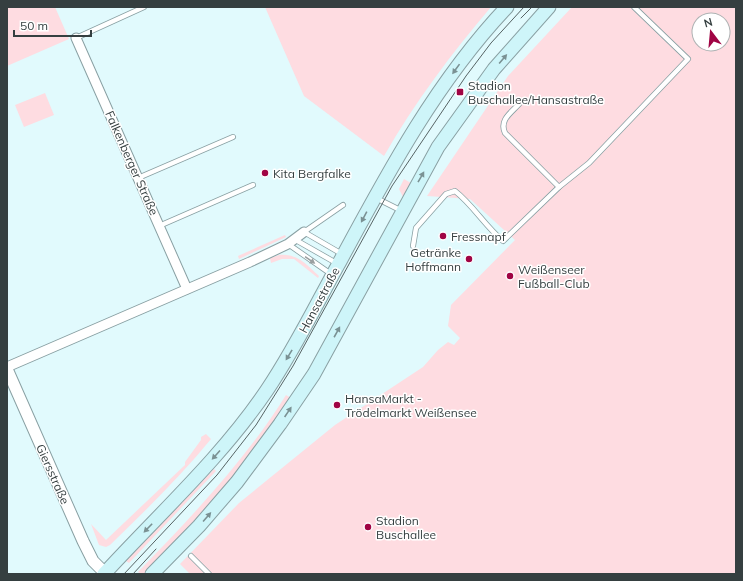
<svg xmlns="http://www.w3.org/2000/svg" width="743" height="581" font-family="Mulish,sans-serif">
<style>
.green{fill:#fedce1;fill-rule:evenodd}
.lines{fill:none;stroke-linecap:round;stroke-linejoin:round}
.service-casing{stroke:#89a0a3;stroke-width:6}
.minor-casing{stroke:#89a0a3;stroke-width:11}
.tertiary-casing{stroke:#89a0a3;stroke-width:13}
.secondary-casing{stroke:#89a0a3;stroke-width:15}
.service{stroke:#fff;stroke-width:4.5}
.minor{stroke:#fff;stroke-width:9}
.tertiary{stroke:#fff;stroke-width:11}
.secondary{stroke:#cef5f9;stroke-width:13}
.tram{stroke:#576465;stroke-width:1}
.oneway{fill:#7a9193}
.oneway2{fill:#9a9fa0}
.poi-dot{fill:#a00444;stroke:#fff;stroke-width:1.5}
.labels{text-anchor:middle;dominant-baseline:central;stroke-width:3;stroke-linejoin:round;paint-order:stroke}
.poi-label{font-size:12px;fill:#353f40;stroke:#fff;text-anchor:start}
.street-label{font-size:12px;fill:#353f40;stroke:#fff}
</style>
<rect width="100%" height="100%" fill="#e1fafd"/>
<g class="green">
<path d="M7 7H55L69 39 7 66Z"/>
<path d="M265 7H491C451 54 415 102 384 156L304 96Z"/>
<path d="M572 7H736V574H190L180 564 239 503 335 425 423 367 438 350 448 342 454 345 460 338 448 326 451 305 515 240 470 199 427 196 508 76ZM699 20H723V44H699Z"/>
<path d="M45 93 54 115 24 127 15 105Z"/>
<path d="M404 179 411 183 403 197 399 189Z"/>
<path d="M285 235 286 237 239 259 238 256Z"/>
<path d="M279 255C297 253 307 265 319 276L318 278 294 259H282L271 263 270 258Z"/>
<path d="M286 395 291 398 238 472 199 516 144 574H141L138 572C192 516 245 461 286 395Z"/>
<path d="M206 434 211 439C180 477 145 511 110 545L106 547 99 545 91 524 106 540 185 465V462L201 440V437Z"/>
<path d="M214 469 216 471 129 563 126 561Z"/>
</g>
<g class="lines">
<g class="service-casing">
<g id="service">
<path d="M76 38 144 7"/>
<path d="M519 104C511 113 499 120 505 133L559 187"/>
<path d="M138 178 233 137"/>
<path d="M376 198 402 211"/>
<path d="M159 226 253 185"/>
<path d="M294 239 338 264"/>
<path d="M288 244 331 274"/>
<path d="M413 246 416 228 446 194 455 191C473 205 485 226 503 241L559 187 589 163 688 59 634 7"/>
<path d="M342 254 304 232 343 205"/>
<path d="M191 556 209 574"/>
</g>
</g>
<g class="minor-casing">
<g id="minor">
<path d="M76 38 187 289"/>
<path d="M7 367 250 262 288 244 304 232"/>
</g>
</g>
<g class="tertiary-casing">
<path id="tertiary" d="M7 369 83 541 93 561 106 574"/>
</g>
<g class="secondary-casing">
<g id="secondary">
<path d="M104 574C160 513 221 458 267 390 294 350 315 307 338 265 387 174 436 82 507 7"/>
<path d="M152 574 199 526 237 482 280 424 314 374 438 147 494 69 549 7"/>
</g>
</g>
<use href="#service" class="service"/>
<use href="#minor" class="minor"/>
<use href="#tertiary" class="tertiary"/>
<use href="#secondary" class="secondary"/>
<g class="tram">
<path d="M521 18 532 7"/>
<path d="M124 574 217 475 256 425 293 366 392 186 466 76 491 43 524 7"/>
<path d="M133 574 156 549"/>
</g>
</g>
<defs><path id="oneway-solid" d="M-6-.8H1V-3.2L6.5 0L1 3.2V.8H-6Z"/></defs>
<g class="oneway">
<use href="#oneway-solid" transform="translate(503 59) rotate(-50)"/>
<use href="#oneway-solid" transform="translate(456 69) rotate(126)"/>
<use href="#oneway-solid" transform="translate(421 177) rotate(-60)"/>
<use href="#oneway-solid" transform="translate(364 217) rotate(118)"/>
<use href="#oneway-solid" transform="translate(337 332) rotate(-61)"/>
<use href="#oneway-solid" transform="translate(289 355) rotate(121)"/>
<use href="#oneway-solid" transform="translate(288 412) rotate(-56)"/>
<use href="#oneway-solid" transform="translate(216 455) rotate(132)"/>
<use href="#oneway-solid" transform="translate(207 517) rotate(-49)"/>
<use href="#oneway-solid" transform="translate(148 528) rotate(134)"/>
</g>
<use class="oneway2" href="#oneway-solid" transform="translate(310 260) rotate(35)"/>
<g class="poi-dot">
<rect x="456" y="88" width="8" height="8" rx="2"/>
<circle cx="265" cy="173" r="4"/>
<circle cx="443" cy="236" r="4"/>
<circle cx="469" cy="259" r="4"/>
<circle cx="510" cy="276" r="4"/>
<circle cx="337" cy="405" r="4"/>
<circle cx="368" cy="527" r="4"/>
</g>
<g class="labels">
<g class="poi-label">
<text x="468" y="85">Stadion<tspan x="468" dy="14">Buschallee/Hansastraße</tspan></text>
<text x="273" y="173">Kita Bergfalke</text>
<text x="451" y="236">Fressnapf</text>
<text x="461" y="252" text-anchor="end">Getränke<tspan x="461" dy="14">Hoffmann</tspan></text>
<text x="518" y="269">Weißenseer<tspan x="518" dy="14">Fußball-Club</tspan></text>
<text x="345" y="398">HansaMarkt -<tspan x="345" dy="14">Trödelmarkt Weißensee</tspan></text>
<text x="376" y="520">Stadion<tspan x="376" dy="14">Buschallee</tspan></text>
</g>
<g class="street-label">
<text transform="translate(132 163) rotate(66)">Falkenberger Straße</text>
<text transform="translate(319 300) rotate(-62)">Hansastraße</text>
<text transform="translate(53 474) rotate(66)">Giersstraße</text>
</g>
</g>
<rect width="743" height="581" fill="none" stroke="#353f40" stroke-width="16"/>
<g transform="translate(711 32) rotate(344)"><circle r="19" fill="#ffffff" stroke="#aeb2b3"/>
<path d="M0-3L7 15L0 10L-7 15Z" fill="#a00444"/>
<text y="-6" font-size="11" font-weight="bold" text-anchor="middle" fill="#353f40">N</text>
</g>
<path d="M14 30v6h77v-6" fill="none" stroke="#353f40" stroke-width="2"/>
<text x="20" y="30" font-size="12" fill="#353f40" stroke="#ffffff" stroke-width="3" paint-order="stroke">50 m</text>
</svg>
